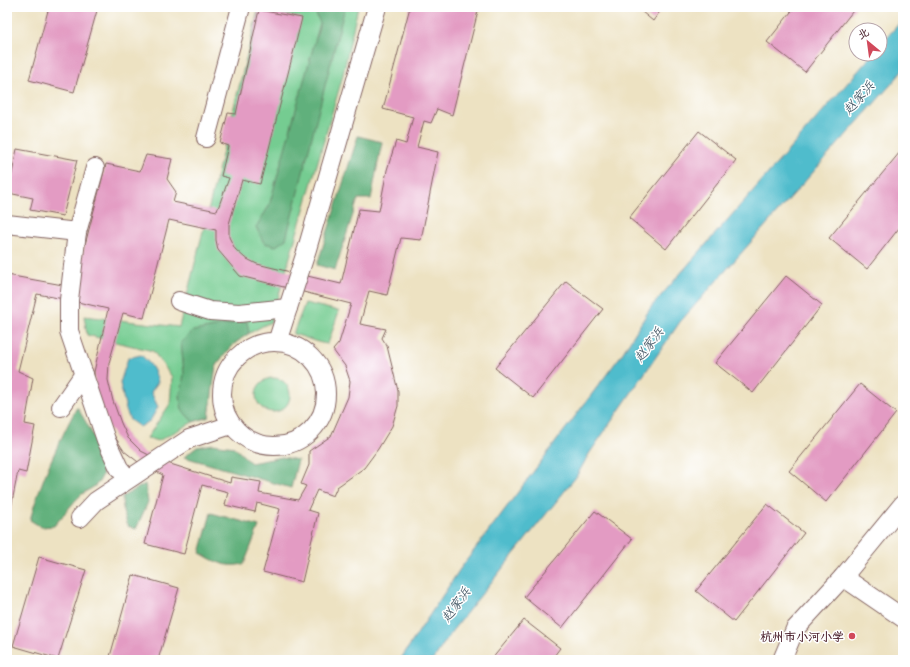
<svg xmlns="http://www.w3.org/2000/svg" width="910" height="667" font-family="Mali,'LXGW WenKai TC',sans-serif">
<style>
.green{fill:#75cc91;stroke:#60765e}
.forest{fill:#60b07b;stroke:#556853}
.water{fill:#50bccc;stroke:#4d6e7c}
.building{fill:#e39bc3;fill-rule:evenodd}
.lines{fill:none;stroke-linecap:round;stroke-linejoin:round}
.minor-casing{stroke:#836360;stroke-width:20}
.minor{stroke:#fff;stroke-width:18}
.poi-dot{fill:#d1495b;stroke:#fff;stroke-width:1.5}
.labels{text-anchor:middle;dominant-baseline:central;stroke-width:3;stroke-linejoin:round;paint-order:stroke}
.poi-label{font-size:12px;font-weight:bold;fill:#4a1f2b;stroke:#fff;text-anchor:end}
.water-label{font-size:13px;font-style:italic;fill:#4c5e6b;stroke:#fff}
</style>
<rect width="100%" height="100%" fill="#fff"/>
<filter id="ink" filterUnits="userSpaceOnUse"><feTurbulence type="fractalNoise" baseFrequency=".025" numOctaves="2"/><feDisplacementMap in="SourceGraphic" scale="8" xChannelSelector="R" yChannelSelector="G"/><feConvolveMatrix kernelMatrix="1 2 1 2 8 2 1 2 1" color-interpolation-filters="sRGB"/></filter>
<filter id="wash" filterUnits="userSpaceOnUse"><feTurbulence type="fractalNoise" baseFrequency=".012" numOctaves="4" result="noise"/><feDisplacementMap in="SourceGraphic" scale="16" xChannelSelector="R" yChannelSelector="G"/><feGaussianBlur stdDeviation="0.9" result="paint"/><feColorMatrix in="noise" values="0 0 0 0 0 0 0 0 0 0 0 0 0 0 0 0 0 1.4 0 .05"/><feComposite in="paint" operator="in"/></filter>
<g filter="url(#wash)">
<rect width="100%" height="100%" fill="#ede2c2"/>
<g class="green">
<path d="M259 7H358L342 79 271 322C250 332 228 344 217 364 212 372 211 406 209 417L193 422 158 441 147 438 170 404 172 377 153 351 87 335 84 316 179 327Z"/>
<path d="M305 303 339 311 328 344C316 343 306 337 293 334Z"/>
<circle cx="273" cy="395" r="17"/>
</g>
<g class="forest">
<path d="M313 7H345L286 239 276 246 264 243 256 227 269 206 320 23Z"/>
<path d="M358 136 382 142 371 199H358L335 270 317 265Z"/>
<path d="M247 321 249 333 234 344 216 365 209 417 193 422 182 410 180 397 184 374 181 342 193 331Z"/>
<path d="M77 407C87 424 114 465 98 483 94 488 87 490 82 494 72 503 63 516 54 526L41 527 30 520C41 480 58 443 77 407Z"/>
<path d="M213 444 234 447 251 463 282 457 298 460 291 488 184 457 197 447Z"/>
<path d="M145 484 148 502 136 529 128 526 123 512 122 497Z"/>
<path d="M211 513 259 526 244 564C225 568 216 562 200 553Z"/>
</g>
<g class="water">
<path d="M903 19V70L895 80 680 322 589 454 576 477 452 631 433 660H400L460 569 622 354 651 307 873 54H880V45Z"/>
<path d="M141 355C151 364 155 370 158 382L151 392 158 407 150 421 140 427 130 420 126 410 120 383 128 358Z"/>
</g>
<g id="blocks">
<g class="building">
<path d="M49 7H98L74 92 29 80Z"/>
<path d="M410 7H479L452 115 437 109 431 123 424 121 417 147 438 152 421 240 401 238 387 295 369 291 360 324 386 329 382 338 387 346 398 391V406L392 426 378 449 364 468 337 487 333 496 317 490 308 510 318 513 302 582 263 572 280 509 257 503 255 512 225 505 228 492 202 485 184 554 145 544 163 475 142 465 124 451 108 426 95 391 94 372 108 309 69 300 37 294 18 371 33 378 25 424 35 426 26 473 18 471 10 513H7V275L74 287 106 164 140 171 146 155 172 159 167 179 176 192 173 202 217 211 229 178 221 176 228 146 220 143 228 113 236 114 259 10 302 18 260 184 242 180 229 224V237L235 249 245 258 257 264 341 284 359 209 379 211 387 170 396 141 406 144 413 117 383 109ZM169 220 216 230V240L218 250 240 276 351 304 339 343 333 350 345 366 350 381 348 397 331 436 309 451V465L301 484 306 486 298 500 259 493 261 482 231 477 230 483 161 461 141 451 128 438 121 423 113 401 108 380 109 363 123 313 144 318Z"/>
<path d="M636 7H663L653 21Z"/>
<path d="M795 7H856L805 72 767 42Z"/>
<path d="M699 131 736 160 666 249 629 218Z"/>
<path d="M17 149 77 160 63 216 30 210 33 198 8 193Z"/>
<path d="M900 152 903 154V223L867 269 829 238Z"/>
<path d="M786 276 822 305 753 393 715 363Z"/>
<path d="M566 281 603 309 533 398 495 368Z"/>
<path d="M860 384 896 413 826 502 789 471Z"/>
<path d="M767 504 804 533 734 622 696 591Z"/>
<path d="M595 511 632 539 562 628 524 597Z"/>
<path d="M39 557 86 570 58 659 13 646Z"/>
<path d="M133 575 179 588 158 660H109Z"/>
<path d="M524 620 560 648 551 660H491Z"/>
</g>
</g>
</g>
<g filter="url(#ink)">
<use href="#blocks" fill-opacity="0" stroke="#836360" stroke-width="1"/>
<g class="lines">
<g class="minor-casing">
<g id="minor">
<path d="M206 138 241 7"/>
<path d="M7 224 77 232 69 300V331L106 440 119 468 128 479"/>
<path d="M77 232 95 168"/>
<path d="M179 301 210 311 239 313 288 308"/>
<circle cx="274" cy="394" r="52"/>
<path d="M277 342 307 249 377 7"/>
<path d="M61 407 84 374"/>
<path d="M80 518 96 501 189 439 231 425"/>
<path d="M843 577 903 618"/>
<path d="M782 660 795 629 843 577 903 504"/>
</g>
</g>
<use href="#minor" class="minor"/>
</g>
</g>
<circle class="poi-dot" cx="852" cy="636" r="4"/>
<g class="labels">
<g class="poi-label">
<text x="844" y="636">杭州市小河小学</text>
</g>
<g class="water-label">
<text transform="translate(858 97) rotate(-49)">赵家浜</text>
<text transform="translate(648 344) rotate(-53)">赵家浜</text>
<text transform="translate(455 604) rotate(-54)">赵家浜</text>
</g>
</g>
<rect width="910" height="667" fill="none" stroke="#fff" stroke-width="24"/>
<g transform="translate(868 42) rotate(331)"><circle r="19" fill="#ffffff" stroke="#b7a5aa"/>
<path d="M0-3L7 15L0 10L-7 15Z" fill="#d1495b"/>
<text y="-6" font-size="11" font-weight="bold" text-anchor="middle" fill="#4a1f2b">北</text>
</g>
</svg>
